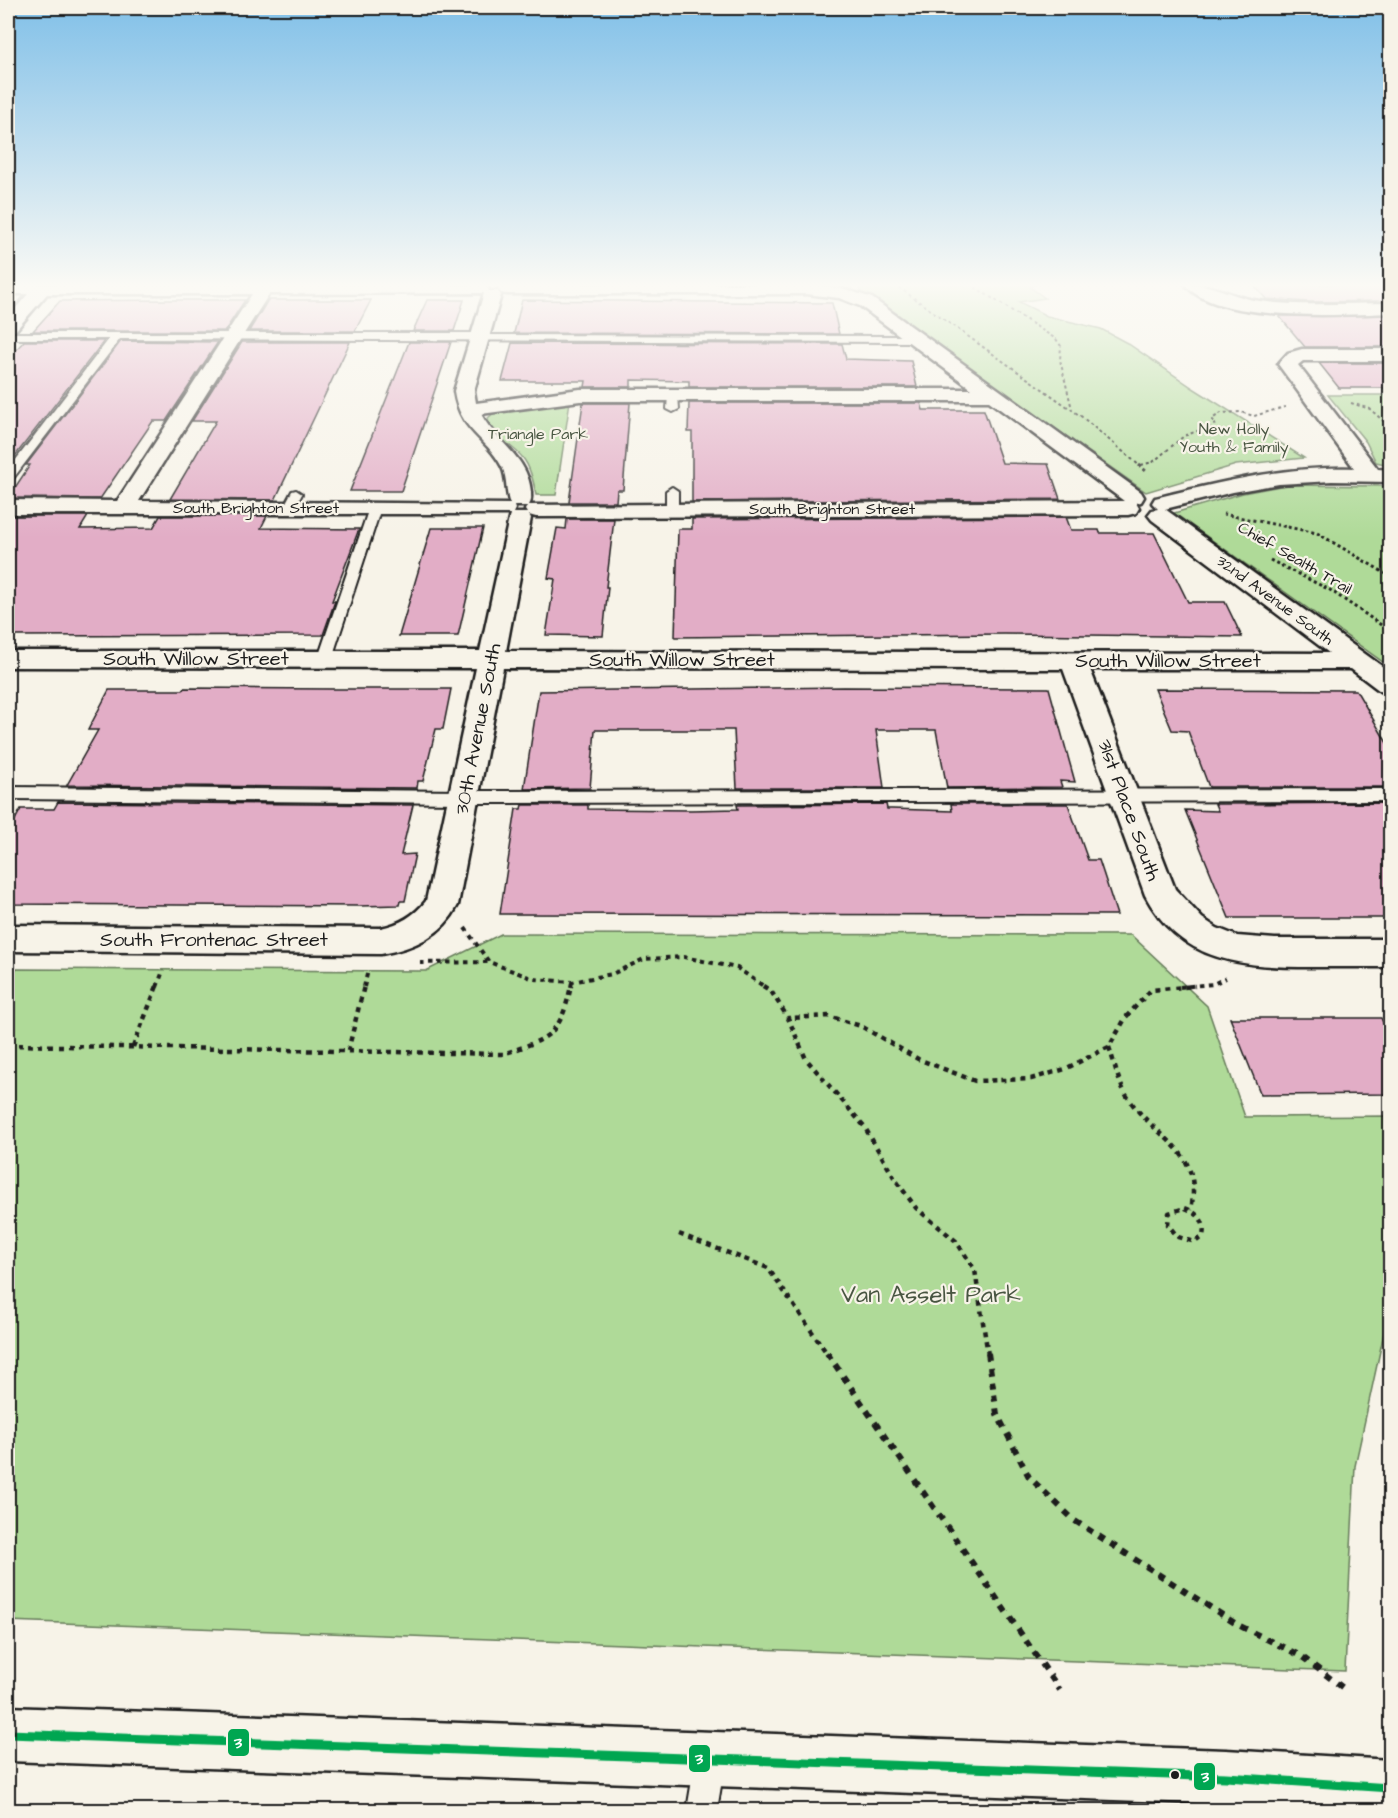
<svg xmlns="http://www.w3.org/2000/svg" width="1398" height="1818" font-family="'Architects Daughter',sans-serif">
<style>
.green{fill:#afda98;stroke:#667b5a;stroke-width:1.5}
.building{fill:#e2adc6;stroke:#1c1c1c;stroke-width:1.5}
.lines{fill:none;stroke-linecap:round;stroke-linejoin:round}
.lane-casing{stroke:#1c1c1c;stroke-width:4}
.street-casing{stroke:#1c1c1c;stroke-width:5}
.secondary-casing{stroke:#1c1c1c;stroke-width:5}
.path-far4{stroke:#1c1c1c;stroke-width:2;stroke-dasharray:3 3;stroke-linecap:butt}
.path-far3{stroke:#1c1c1c;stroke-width:3;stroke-dasharray:3 3;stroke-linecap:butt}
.path-far2{stroke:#1c1c1c;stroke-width:4;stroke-dasharray:4.5 4.5;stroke-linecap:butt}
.path-far1{stroke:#1c1c1c;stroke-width:4.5;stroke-dasharray:5 5;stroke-linecap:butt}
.path{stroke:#1c1c1c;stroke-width:6;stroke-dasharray:7 7;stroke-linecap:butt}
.lane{fill:#f7f3e8;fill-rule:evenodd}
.street{fill:#f7f3e8;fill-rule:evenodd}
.secondary{fill:#f7f3e8;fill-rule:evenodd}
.bus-1-casing{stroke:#f7f3e8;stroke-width:14}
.bus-1{stroke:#00a651;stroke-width:9}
.bus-dot{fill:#1c1c1c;stroke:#f7f3e8;stroke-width:2}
.labels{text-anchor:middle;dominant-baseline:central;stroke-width:4.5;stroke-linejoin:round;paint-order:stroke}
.far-park-label{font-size:16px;fill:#485541;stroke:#f7f3e8}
.far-street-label{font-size:16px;fill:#1c1c1c;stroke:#f7f3e8}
.street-label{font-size:20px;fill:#1c1c1c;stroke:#f7f3e8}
.near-park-label{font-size:24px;fill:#485541;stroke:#f7f3e8}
.line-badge{stroke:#f7f3e8;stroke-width:2}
.badge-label{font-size:16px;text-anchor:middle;font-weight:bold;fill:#fff}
</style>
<rect width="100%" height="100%" fill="#f7f3e8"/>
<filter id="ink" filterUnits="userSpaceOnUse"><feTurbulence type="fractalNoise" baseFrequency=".0167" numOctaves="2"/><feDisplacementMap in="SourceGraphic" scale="12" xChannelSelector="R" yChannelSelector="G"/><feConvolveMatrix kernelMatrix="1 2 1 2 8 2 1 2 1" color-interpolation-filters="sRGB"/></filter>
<g filter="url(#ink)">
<g class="green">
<path d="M856 284H1035L1030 287 1045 298 1019 302 1047 316 1101 329 1127 343 1193 388 1304 458 1236 465 1146 492 862 293Z"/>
<path d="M1328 395H1390V465L1376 462 1366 442Z"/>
<path d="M570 401 556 495H536C534 483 531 468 523 458 514 446 489 434 488 418L495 412Z"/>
<path d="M1286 485 1382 486 1390 491V667L1174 513 1243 493Z"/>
<path d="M501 934 1131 935 1207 1006 1245 1117 1390 1116V1318L1385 1328 1355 1466 1345 1671 8 1621V969L426 971Z"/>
</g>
<g class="building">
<path d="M1253 284H1390V301L1309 302 1266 299Z"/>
<path d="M168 300H245L225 331H33L60 301Z"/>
<path d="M268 300H371L355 331H249Z"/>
<path d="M427 300H464L454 331H413Z"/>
<path d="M522 300 832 303 839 334 514 333Z"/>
<path d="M1390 315V347H1305L1279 316Z"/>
<path d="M24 341H104L8 465V359Z"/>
<path d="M121 341 218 342 166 421H153L100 499 8 498 30 465H26Z"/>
<path d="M242 342H350L275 500 170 499 216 421H192Z"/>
<path d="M409 342H451L401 491H350Z"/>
<path d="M512 343 842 344 846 359 911 361 917 387H689V381L631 380V387H585L586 381H502Z"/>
<path d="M1319 363H1390V388H1339Z"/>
<path d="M583 403H630L623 490H617L616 502H569Z"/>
<path d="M689 403H921L923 410H984L1002 463 1048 464 1060 499 692 502V432H688Z"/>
<path d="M8 516H88L80 529 153 528 160 516H267L261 528 359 529 332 601H335L323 635 8 636Z"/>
<path d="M1066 517 1071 530H1099L1100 533H1154L1188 602H1225L1242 637 1004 634 675 637 678 529H692V519Z"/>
<path d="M567 519H614L606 587H608L603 636 546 635 555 579 548 578 557 528 566 529Z"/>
<path d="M431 528H483L458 636H399Z"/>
<path d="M843 687 1049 688 1075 782 1060 781 1062 787 947 788 936 730H876L884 788H737L734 730H595L590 788 524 789 539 691Z"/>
<path d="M184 688 334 689H451L443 729H436L423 781H418L417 788 67 785 98 730H88L109 690H183Z"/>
<path d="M1155 689 1356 690 1390 748V787H1209L1188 731 1172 730Z"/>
<path d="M58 802 413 805 401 855 415 854 405 901H400L399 905 359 906 8 904V833L21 809H54Z"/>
<path d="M1390 803V918H1229L1185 810 1218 811 1215 804Z"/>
<path d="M886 804 887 809H892L952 811 951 804H1068L1088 860H1099L1117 915 500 914 516 809H521L522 805H588V809L691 810 738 809 737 805Z"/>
<path d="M1230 1018H1381L1390 1038V1094L1261 1095Z"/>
</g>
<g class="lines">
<g class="lane-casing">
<g id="lane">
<path d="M8 333H480L484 335 917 336 922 339 917 342 120 339 12 480 8 481V470L109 339H8Z"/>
<path d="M673 392 678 395 679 409 673 412 667 409 668 395Z"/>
<path d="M672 487 678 491V509L672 513 666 509V491Z"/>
<path d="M296 490 302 494 293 511 289 512 285 511 283 508 292 491Z"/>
<path d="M375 504 381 508 332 658 325 663 320 661 318 658 369 508Z"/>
<path d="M8 787 465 791 1390 789V801L465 803 8 799Z"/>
<path d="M710 1747 720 1752 725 1762 717 1810H687L695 1762 700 1752Z"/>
</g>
</g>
<g class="street-casing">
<g id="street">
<path d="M8 284 487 285 489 291H498L501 295 474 391 476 403 580 389H972L860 306 839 298 807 294H507L501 293 498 289 501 285 507 284H807L842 288 872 298 1141 492 1144 497 1141 502 1136 503 1139 508 1136 513 1128 515 536 517 529 515 531 518 506 651 1329 653 1152 520 1148 515 1152 510 1158 509 1152 503 1155 498C1221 482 1285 466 1354 468L1278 364 1288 353 1302 349H1390V361H1303L1298 365 1378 469 1390 470V482L1332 481 1279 484 1233 492 1165 509 1390 672V694L1380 691 1351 669H1090L1175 889 1202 918 1217 928 1237 936 1275 939H1390V967C1364 967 1338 967 1312 967 1243 967 1181 963 1145 895L1063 669 503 668 458 905C442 936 414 948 381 954L8 951V925L381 928C400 924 414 916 426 901L476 668 8 667V651H480L510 514H8V500L117 501 252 294H47L15 331 8 333V317L28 294H8ZM484 293 454 391C460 432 486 436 502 467 508 479 505 492 510 504L139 501 269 294ZM580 401H989L1124 501 529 505C532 500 531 498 531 492 528 456 496 443 481 414ZM514 506H527L525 510 527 513H513L515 509Z"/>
<path d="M1185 284C1211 282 1234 298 1260 301 1303 307 1347 303 1390 303V313C1346 315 1213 323 1185 284Z"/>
</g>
</g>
<g class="secondary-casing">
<path id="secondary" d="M8 1707 1226 1750 1390 1760V1810H1316L1226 1804 8 1761Z"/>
</g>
<g class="path-far4">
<path d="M894 284 1082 417 1140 466"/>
<path d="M970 284 1056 339 1061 346 1060 360 1072 409"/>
<path d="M1351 403 1370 409 1390 427"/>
<path d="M1141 465 1153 462 1184 436 1216 424 1212 419 1221 413 1240 412 1254 416 1288 406"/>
</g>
<g class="path-far3">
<path d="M1139 465 1147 472"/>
<path d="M1223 514 1317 533 1390 576"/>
<path d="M1270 560 1330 590 1390 631"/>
</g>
<g class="path-far2">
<path d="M465 928 489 962 534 979 572 982 612 974 644 959 684 957 737 968 765 987"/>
<path d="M420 963 489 962"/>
<path d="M157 987 163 971"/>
<path d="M364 987 368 970"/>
<path d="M571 987 572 982"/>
<path d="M1180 987 1213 984 1226 978"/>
</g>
<g class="path-far1">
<path d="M763 986 771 991 788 1018"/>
<path d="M8 1045 503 1054C550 1038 560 1036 571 986"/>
<path d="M133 1047 157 986"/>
<path d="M1109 1047C1115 1064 1118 1084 1129 1099 1158 1142 1203 1148 1191 1210"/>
<path d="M348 1051 364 986"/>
<path d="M1185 1208C1198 1213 1206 1221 1203 1236L1195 1242 1178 1237 1168 1225 1169 1213Z"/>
<path d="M679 1234 768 1268 828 1355"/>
<path d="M988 1355 975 1270 956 1241 916 1208 895 1179 864 1126 806 1059 788 1018 828 1016 861 1026 918 1059 975 1081 1031 1079 1065 1069 1109 1047 1126 1017 1151 990 1195 986"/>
</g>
<g class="path">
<path d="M827 1353 1060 1690"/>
<path d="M988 1353 997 1414 1029 1477 1075 1521 1238 1625 1301 1656 1346 1690"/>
</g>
<use href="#lane" class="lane"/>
<use href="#street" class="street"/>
<use href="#secondary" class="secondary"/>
<g class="bus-1-casing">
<path id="bus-1" d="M8 1734 1226 1777 1390 1788"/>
</g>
<use href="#bus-1" class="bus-1"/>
</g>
</g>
<linearGradient id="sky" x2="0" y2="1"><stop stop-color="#81c0e8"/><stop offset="0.53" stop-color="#fbfaf5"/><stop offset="1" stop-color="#fbfaf5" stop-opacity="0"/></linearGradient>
<rect width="1398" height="538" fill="url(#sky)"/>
<circle class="bus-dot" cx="1175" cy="1775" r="5"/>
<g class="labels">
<g class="far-park-label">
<text x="1234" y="429">New Holly<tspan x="1234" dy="18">Youth &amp; Family</tspan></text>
<text x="538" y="434">Triangle Park</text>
</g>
<g class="far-street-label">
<text x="256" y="508">South Brighton Street</text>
<text x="832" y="509">South Brighton Street</text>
<text transform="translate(1295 558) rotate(30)">Chief Sealth Trail</text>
<text transform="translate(1275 600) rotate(36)">32nd Avenue South</text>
</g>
<g class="street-label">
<text x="196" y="659">South Willow Street</text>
<text x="682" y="660">South Willow Street</text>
<text x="1168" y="661">South Willow Street</text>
<text transform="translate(478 729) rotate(-79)">30th Avenue South</text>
<text transform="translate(1129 810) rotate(70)">31st Place South</text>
<text x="214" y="940">South Frontenac Street</text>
</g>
<g class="near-park-label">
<text x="931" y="1295">Van Asselt Park</text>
</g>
</g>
<g class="line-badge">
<rect x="227" y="1728" width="23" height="29" rx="6" fill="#00a651"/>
<rect x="688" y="1744" width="23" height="29" rx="6" fill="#00a651"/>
<rect x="1193" y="1762" width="23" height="29" rx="6" fill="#00a651"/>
</g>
<g class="badge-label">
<text x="238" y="1748">3</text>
<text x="699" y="1764">3</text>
<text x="1205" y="1782">3</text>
</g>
<rect width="1398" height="1818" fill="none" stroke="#f7f3e8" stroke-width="30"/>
<rect x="15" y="15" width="1368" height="1788" fill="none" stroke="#1c1c1c" stroke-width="2" filter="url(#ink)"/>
</svg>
